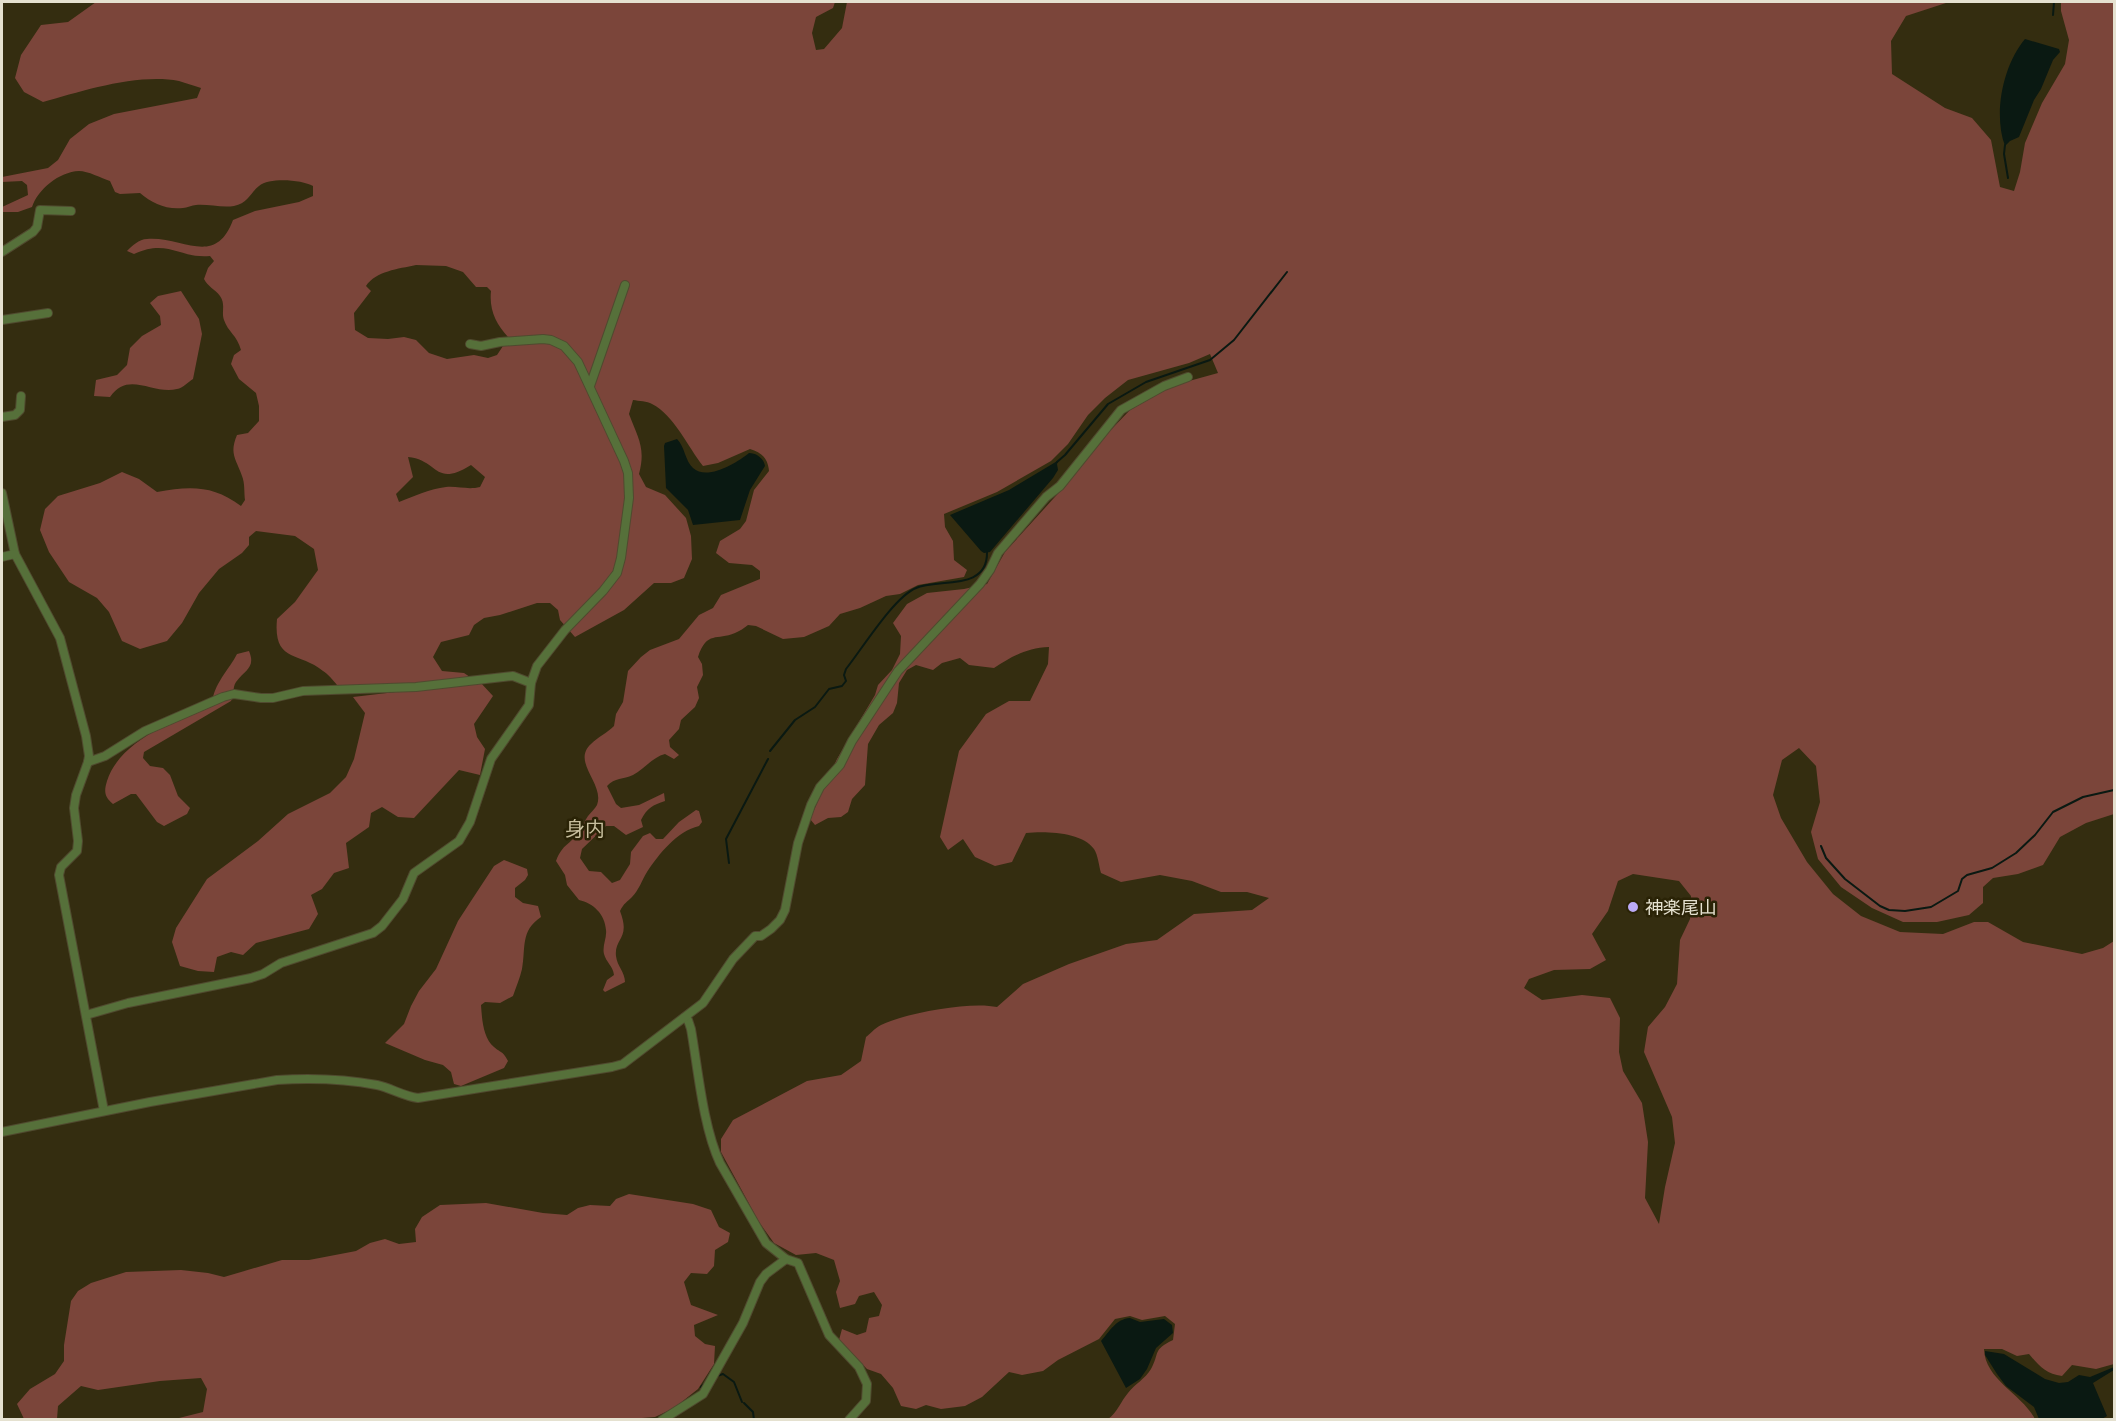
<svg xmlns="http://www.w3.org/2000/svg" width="2116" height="1421" font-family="'Noto Sans','Noto Sans JP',sans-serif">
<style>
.green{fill:#7b453a;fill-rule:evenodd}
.water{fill:#0a1912}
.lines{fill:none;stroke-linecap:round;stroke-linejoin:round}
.stream{stroke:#0a1912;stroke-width:2}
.minor-casing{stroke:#504a2f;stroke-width:10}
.minor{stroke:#56703a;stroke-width:8}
.poi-dot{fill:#bbaaf6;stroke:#2a2306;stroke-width:2}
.labels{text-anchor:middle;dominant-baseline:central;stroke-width:5;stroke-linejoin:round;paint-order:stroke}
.poi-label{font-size:18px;fill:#e5e1d0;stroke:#2a2306;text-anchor:start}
.neighbourhood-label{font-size:20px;fill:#c7bf9e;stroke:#2a2306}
</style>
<rect width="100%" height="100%" fill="#342d10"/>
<g class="green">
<path d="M96 2H835L833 8 816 17 812 33 816 50 824 49 842 28 847 2H1949L1906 16 1891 41 1892 74 1945 108 1972 118 1991 140 2000 187 2014 191 2020 172 2025 143 2042 103 2065 64 2069 40 2061 11V2H2114V814L2086 823 2060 837 2043 865 2018 874 1993 878 1983 887V903L1969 915 1937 922H1903L1872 908 1841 887 1818 859 1811 832 1820 802 1816 766 1799 748 1782 760 1773 795 1781 818 1807 862 1833 894 1861 916 1900 932 1943 934 1974 922H1988L2023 942 2082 954 2103 948 2114 941V1364L2096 1369 2072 1365 2062 1376C2046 1374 2039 1366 2029 1354L2017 1356 2002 1349H1984C1985 1380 2022 1394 2035 1419H1108C1117 1413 1121 1401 1128 1393 1135 1384 1145 1379 1151 1369 1160 1353 1152 1350 1173 1340L1175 1324 1165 1316 1142 1320 1130 1316 1115 1319 1099 1339 1058 1360 1043 1371 1022 1375 1009 1372 982 1397 965 1406 941 1409 926 1405 916 1409 901 1406 893 1388 881 1374 867 1369 839 1340 842 1329 857 1335 866 1332 869 1318 879 1316 882 1305 874 1292 859 1296 855 1304 840 1308 836 1292 840 1281 834 1260 816 1253 796 1255 774 1243 759 1222 721 1152V1139L733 1120 807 1081 841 1075 861 1061 866 1037C870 1034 875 1028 881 1025 905 1013 971 1001 997 1007L1023 984 1069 964 1126 944 1157 940 1194 914 1252 910 1269 898 1247 892H1221L1192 881 1160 875 1121 882 1101 873C1099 866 1098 855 1094 849 1082 832 1046 831 1026 833L1012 862 995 866 975 857 963 839 948 850 940 837 959 751 986 714 1009 701H1030L1048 664 1049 647C1027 648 1012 656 994 668L969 665 960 658 942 663 933 670 916 665 907 670 899 683 897 703 893 713 879 725 868 744 865 785 852 799 848 812 841 817 828 818 815 825 810 819 837 759 875 695 878 685 892 670 900 654 901 636 893 623 907 604 927 593 964 589 987 584 1005 552 1063 488 1105 436 1130 410 1171 386 1218 373 1210 354 1189 363 1128 380 1105 398 1088 415 1068 444 1051 461 997 492 944 514 945 527 953 541 954 560 967 570 964 577 918 585 900 594 886 596 860 608 840 614 829 626 804 637 783 639 756 626 748 625C744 628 740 631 735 633 717 641 707 630 698 657L702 664 703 675 697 687 699 698 695 707 681 720 679 729 669 740 670 747 679 755 674 759 665 754C653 757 644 769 633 775 623 780 615 777 607 786L616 804 621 808 639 805 664 793 665 801C653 805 647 808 641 820L643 827 626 835 614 826H606L582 849 580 858 589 871 601 872 612 883 620 880 630 864 631 852 643 836 650 833 656 839H663L679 822 696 810 699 811 702 822 699 826C677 831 659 854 647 872 642 880 639 890 632 897 627 902 624 903 620 911 631 939 614 938 616 956 617 966 625 972 625 982L605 992 603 990 607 980 614 975C613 966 606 962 604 954 602 946 607 938 606 930 605 914 593 903 579 900L567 885 565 875 556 861C563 843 570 845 579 832 583 827 584 821 588 816 591 812 595 809 597 805 605 784 571 762 591 744 598 737 607 733 614 726L616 714 623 702 628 671 641 657 650 650 679 639 699 615 713 608 721 595 760 579V571L752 565 729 563 716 553 720 541 740 529 746 521 754 490 769 471C768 458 761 452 750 449L718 463 703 466C688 447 674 415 652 404 647 401 639 401 633 400L629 414C638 438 646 448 639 474L646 487 665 495 686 518 691 536 692 559 684 578 671 583H654L624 610 575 637 560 620 558 610 550 603H537L500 615 484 618 474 625 469 635 441 642 433 657 442 671 464 673 473 679 357 687 337 685C333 680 328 674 323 671 298 651 273 663 277 619L295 602 318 570 314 549 295 536 256 531 249 537V545L242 553 219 569 199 593 182 623 167 641 140 649 122 641 109 612 97 598 69 582 49 552 40 530 45 509 58 496 100 483 122 472 139 479 157 492C190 486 213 485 241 506L245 500C244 493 245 483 242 476 236 459 229 454 237 435L248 433 259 421V406L256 393 239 379 231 364 234 355 241 350C237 335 228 332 224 320 221 311 226 305 220 296 215 289 208 287 204 279L208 268 214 261 210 256C180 259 168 238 134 254L127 251C132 246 139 239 147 239 183 236 215 268 233 220L255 211 299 202 313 196V186C302 180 270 177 259 186 250 193 248 203 234 206 222 208 208 204 196 205 192 205 187 208 183 208 166 210 152 203 140 193L120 194 115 192 110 181C101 178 88 171 79 171 59 172 38 189 32 207L18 212H2V207L28 195 27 185 22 181 2 182V177L48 168 58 160 70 139 89 124 114 114 197 98 201 88C194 86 186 83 179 81 138 73 82 91 43 102L24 92 15 78 21 55 41 25 68 22ZM416 265 446 266 463 272 476 287H487L491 291C489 310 496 324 508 337V346H503L497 355 488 358 474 355 447 359 429 353 416 340 404 337 388 339 368 338 355 330 354 313 371 291 366 286C376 271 398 269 416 265ZM408 457C439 460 434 488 471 465L485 477 480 487C468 490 458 486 446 487 430 489 414 496 399 502L396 494 413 477ZM1633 874 1679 881 1691 896 1690 919 1680 940 1677 984 1665 1007 1648 1027 1644 1052 1672 1117 1675 1143 1665 1187 1659 1224 1645 1198 1648 1142 1642 1103 1623 1071 1619 1052 1620 1018 1610 998 1582 995 1542 1000 1524 988 1529 979 1554 970 1590 969 1606 960 1592 934 1608 911 1618 881Z"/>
<path d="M181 291 199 319 202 334 193 379C188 382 183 388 177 389 153 395 128 370 110 397L94 396 96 380 117 375 127 365 130 348 142 336 161 325 160 316 150 303 158 296Z"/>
<path d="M249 651C256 668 245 670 236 682 232 688 235 694 231 701L144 752 143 758 150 766 163 768 170 775 178 796 190 808 187 814 164 826 157 822 136 794H131L113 804C104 797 104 791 107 781 120 740 177 719 213 706 210 688 229 670 237 654Z"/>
<path d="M480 682 493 696 474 724 477 737 485 749 480 775 459 770 414 818 398 817 382 807 371 813 369 827 346 843 349 868 334 873 322 889 311 895 318 914 309 929 256 943 243 955 231 952 217 957 214 972 198 971 180 966 172 942 176 928 207 879 258 841 288 814 330 793 346 777 354 759 365 713 353 697Z"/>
<path d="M504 860 527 869 528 875 525 880 515 888V897L523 903 538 906 541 917C520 931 526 948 522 969 520 978 516 987 513 996L500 1003 485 1002 481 1005C482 1019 483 1038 494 1047 501 1053 503 1051 508 1061L504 1068 461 1086 454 1084 451 1072 443 1065 425 1060 385 1043 404 1024 411 1006 419 991 436 969 458 921 471 901 494 866Z"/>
<path d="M629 1194 693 1204 711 1210 719 1227 730 1233 728 1242 715 1250 714 1266 707 1274 691 1273 684 1282 691 1305 718 1315 694 1325 695 1336 705 1344 715 1346 714 1364 698 1389 674 1408 655 1417 616 1420 175 1419 203 1412 207 1389 201 1378 160 1381 98 1390 81 1386 58 1406 57 1419H24L17 1404 30 1389 55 1374 64 1361V1345L71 1301 78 1291 91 1283 126 1272 181 1270 208 1273 224 1277 282 1260H309L356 1251 370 1243 385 1239 399 1244 416 1242 415 1229 422 1217 440 1205 486 1203 543 1213 567 1215 578 1208 590 1205 610 1206 616 1199Z"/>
</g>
<g class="water">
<path d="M2025 39 2059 49 2060 52 2053 60 2041 89 2034 100 2019 137 2010 141 2005 146C1993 114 2003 65 2025 39Z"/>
<path d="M677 439C685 447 685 461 693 468 707 481 737 463 749 453 757 453 764 459 765 466L750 490 740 520 693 525 688 510 666 488 664 446 665 443Z"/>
<path d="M1059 460 1057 464 1058 470 1053 478 990 552 984 553 981 551 950 515 1009 490Z"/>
<path d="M1130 1318 1140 1322 1164 1319 1172 1325 1173 1333 1156 1348 1147 1369 1140 1379 1126 1388 1101 1341C1110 1331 1116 1319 1130 1318Z"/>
<path d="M1985 1351 2004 1354 2045 1379 2059 1383 2068 1382 2079 1375 2090 1377 2114 1367V1370L2093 1383 2107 1416 2102 1419H2039L2034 1407 2006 1386 1997 1374 1985 1355Z"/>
</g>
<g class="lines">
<g class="stream">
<path d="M2053 15 2054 2"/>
<path d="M2005 145 2004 154 2008 178"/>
<path d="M1057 462 1065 455 1108 404 1146 382 1210 360 1234 340 1287 272"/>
<path d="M770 751 795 720 815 707 829 689 842 686 846 681 844 675 846 669C862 649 894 597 916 588 937 578 988 592 987 552"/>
<path d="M1821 846 1826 858 1845 879 1880 906 1889 910 1905 911 1931 907 1958 891 1962 879 1967 875 1992 868 2016 853 2035 835 2053 812 2083 797 2114 790"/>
<path d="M729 863 726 839 768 759"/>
<path d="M717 1376 723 1374 734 1382 742 1402"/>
<path d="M701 1387 706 1382"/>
<path d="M744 1403 753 1412 754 1420"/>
</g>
<g class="minor-casing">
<g id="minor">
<path d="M2 252 33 232 37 227 40 210 71 211"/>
<path d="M2 320 48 313"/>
<path d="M590 386 625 285"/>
<path d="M2 417 15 415 20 410 21 396"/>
<path d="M2 493 15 554 60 638 86 736 89 756 88 762 76 795 74 808 78 841 77 851 61 867 59 875 104 1111"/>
<path d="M2 557 15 554"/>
<path d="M88 762 105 756 145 731 223 697 234 694 261 698H273L303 691 416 687 513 676 531 683"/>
<path d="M86 1015 128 1003 251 978 263 974 281 963 373 933 382 926 403 899 414 873 459 841 470 822 491 759 529 705 531 683 537 666 565 630 603 591 617 573 621 558 629 498 628 473 624 461 578 362 564 346 551 340 543 339 500 342 481 346 470 344"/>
<path d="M684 1018 688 1020 691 1029C698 1069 703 1127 720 1163L766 1243 786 1259 798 1263 829 1335 859 1367 867 1384 866 1401 849 1420"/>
<path d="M2 1132 150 1102 277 1080C309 1078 345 1079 377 1085 391 1088 403 1096 418 1098L612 1067 623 1064 703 1003 733 959 755 936H761L771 929 780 920 785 910 798 843 811 805 820 787 840 765 852 741 898 671 980 584 990 570 998 553 1046 497 1060 486 1121 410 1164 386 1188 377"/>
<path d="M662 1420 703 1394 743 1323 760 1282 766 1274 786 1259"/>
</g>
</g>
<use href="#minor" class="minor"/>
</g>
<circle class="poi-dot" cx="1633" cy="907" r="6"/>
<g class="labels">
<g class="poi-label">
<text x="1645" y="907">神楽尾山</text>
</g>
<g class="neighbourhood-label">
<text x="585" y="828">身内</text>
</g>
</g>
<rect width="2116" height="1421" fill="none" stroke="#e5e1d0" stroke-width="6"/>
</svg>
